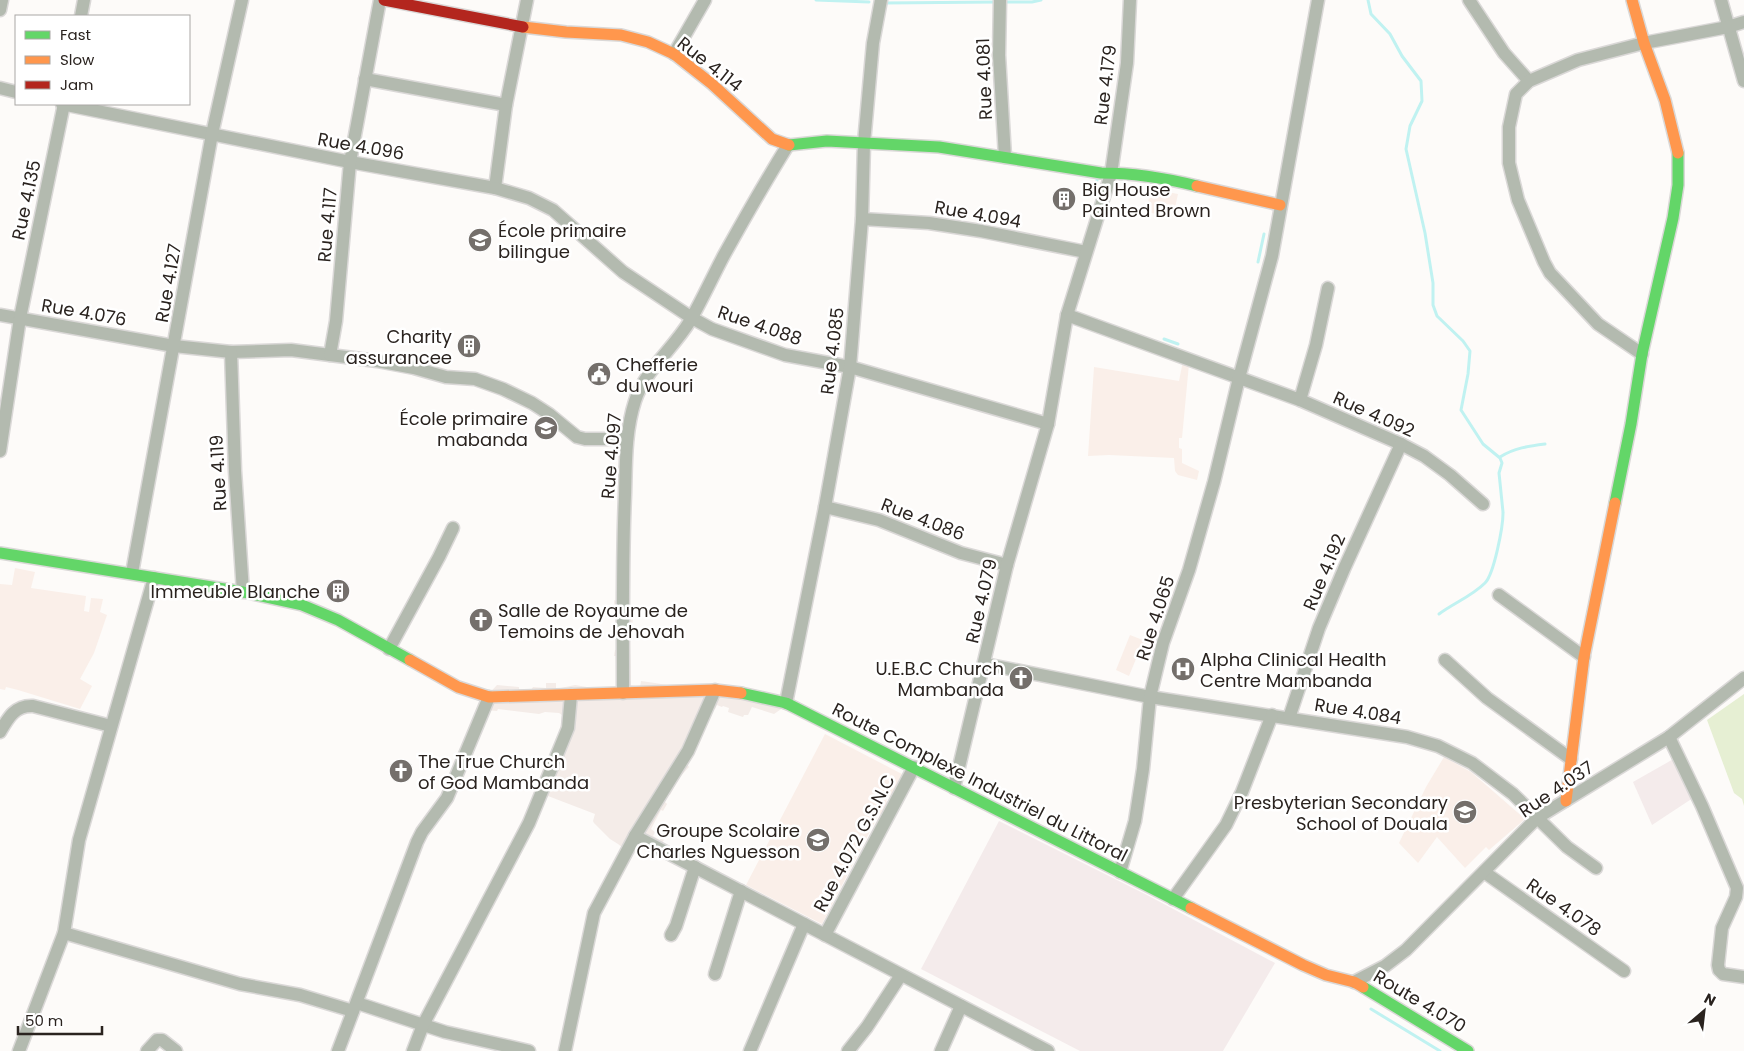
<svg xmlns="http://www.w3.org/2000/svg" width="1744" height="1051" font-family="Poppins,sans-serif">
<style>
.built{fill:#f4ece8}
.industrial{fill:#f4ebeb}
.education{fill:#faefe9}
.green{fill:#e6efd3}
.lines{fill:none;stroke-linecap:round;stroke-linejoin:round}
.stream{stroke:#c0f2f1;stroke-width:3}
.street-casing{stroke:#dad8d7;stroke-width:15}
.fast-casing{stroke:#dad8d7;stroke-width:14}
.slow-casing{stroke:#dad8d7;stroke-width:14}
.jam-casing{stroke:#dad8d7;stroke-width:14}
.street{stroke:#b3baaf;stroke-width:12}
.fast{stroke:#63d668;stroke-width:11}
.slow{stroke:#ff974d;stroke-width:11}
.jam{stroke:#b3261e;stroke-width:11}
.labels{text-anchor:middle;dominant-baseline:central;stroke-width:5;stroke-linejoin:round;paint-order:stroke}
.street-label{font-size:18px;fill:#2a231f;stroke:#fff}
.poi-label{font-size:18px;fill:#2a231f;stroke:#fff;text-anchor:start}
</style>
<rect width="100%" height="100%" fill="#fdfbf9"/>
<path class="built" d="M614 600 634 610 630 643 631 685 640 687 641 681 655 683 787 705 774 714 752 707 748 715H744L743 717 728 712 729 708 723 706 722 707 717 705 715 709 713 708 685 761 689 767 679 778 670 795 669 794 665 802 667 804 663 811 661 810 651 829 655 832 653 836 660 840 662 836 665 838 657 852 636 841 629 853 618 844 610 839 594 823 593 821 595 814 548 796 540 786 547 769 548 758 553 755 558 740 560 728 561 725 562 715 559 713 545 712 539 714 498 709 497 711 485 710V698L497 685 519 687V689L531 690 533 687 546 688V683H556V689L575 685 617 692 618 656H614L615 650H617Z"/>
<g class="industrial">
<path d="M1677 757 1696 796 1652 825 1633 782Z"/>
<path d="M999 821 1147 895 1275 963 1223 1051H1080L921 969Z"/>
</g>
<g class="education">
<path d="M1151 189 1178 194 1173 217 1146 212Z"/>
<path d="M1183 361 1189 364 1182 438H1179V448L1182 449V463L1199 471 1197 480 1178 475 1175 471 1174 458 1109 455 1088 456 1094 367 1179 381Z"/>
<path d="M15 568 35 572 31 588 86 596 84 611 89 612 91 598 103 599 100 612 107 615 94 653 80 679 92 686 80 709 18 690 6 687 5 690 0 689V584L12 585Z"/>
<path d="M1130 635 1153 644 1147 657 1138 654 1129 676 1116 670Z"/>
<path d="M825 734 902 774 892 794H891L886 801 890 803 884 815 879 814 822 924 746 885Z"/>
<path d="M1444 757 1471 772 1525 819 1489 850 1486 847 1465 868 1437 837 1418 863 1399 843 1426 787Z"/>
</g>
<path class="green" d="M1744 694V806L1742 799 1734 793 1707 720Z"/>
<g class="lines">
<g class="stream">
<path d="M816 0 869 2"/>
<path d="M1368 0 1371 14 1390 34 1402 56 1421 81 1422 101 1410 126 1406 149 1425 233 1433 283V305L1437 316 1463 341 1470 351 1468 374 1461 410 1483 444 1500 458 1502 463 1499 473 1503 512"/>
<path d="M1004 2H1032L1041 0"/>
<path d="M884 3 998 2"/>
<path d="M1092 195 1098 177"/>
<path d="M1258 262 1264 234"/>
<path d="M1164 339 1178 344"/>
<path d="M1500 457C1514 448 1529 446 1545 444"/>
<path d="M1439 614C1454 603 1472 596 1485 583 1494 574 1503 527 1503 513"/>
<path d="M1371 1009 1440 1051"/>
</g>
<g class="street-casing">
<g id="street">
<path d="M1000 0 999 55 1005 157"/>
<path d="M1469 0 1504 53 1529 81"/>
<path d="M1721 0 1744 81"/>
<path d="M0 10 2 0"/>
<path d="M81 16 84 0"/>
<path d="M674 54 705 0"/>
<path d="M365 79 506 105"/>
<path d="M0 88 16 92"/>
<path d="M62 104 350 162 495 188 506 105 527 0"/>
<path d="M495 188 529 198 553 210 623 272 692 318 712 329 785 355 850 367 1048 424"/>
<path d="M862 219 929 223 981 231 1086 252"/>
<path d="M0 315 174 346 231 352 291 350 330 355 336 321 350 162 380 0"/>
<path d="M1067 315 1300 400 1401 444 1424 456 1450 475 1483 504"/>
<path d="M231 352 235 471 243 592"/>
<path d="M1642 354 1598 324 1550 273 1544 262 1518 200 1509 163V127L1516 94 1529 81 1578 60 1644 43 1728 27 1744 22"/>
<path d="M330 355 377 361 414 368 446 377 475 379 503 389 532 403 549 414 577 437 585 439H627"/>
<path d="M1300 400 1316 345 1328 288"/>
<path d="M0 451 20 318 64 104"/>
<path d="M825 507 879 520 961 553 1007 565"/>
<path d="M132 573 212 134 242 0"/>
<path d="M1499 595 1584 657"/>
<path d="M389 649 439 557 453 528"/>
<path d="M1445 660 1487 698 1571 759"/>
<path d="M985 664 1150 697 1407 737 1438 746 1472 763 1513 794 1567 847 1596 868"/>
<path d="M623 693C623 627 622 561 625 495 626 464 625 432 635 401 645 370 673 349 690 321 702 300 712 278 723 257 744 219 765 182 788 145"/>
<path d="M786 703 825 507 850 367 862 219 864 143 873 43 881 0"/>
<path d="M1289 718 1319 628 1344 569 1401 444"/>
<path d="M0 732C8 718 15 705 33 706L111 726"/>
<path d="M1669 737 1702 806 1737 888 1736 897 1722 928 1718 965 1719 970 1723 974 1744 977"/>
<path d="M954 788 1007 565 1048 424 1067 315 1111 174 1127 63 1130 0"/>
<path d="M635 836 1048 1051"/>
<path d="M1120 872 1135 821 1143 769 1150 697 1163 643 1189 570 1214 482 1239 378 1272 256 1318 0"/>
<path d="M1484 872 1624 971"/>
<path d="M1173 899 1226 825 1242 792 1272 715"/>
<path d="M64 933 240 984 300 995 353 1011"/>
<path d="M671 935 676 926 695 867"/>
<path d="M825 935 914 767"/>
<path d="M715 974 741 891"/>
<path d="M1354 982 1385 966 1406 950 1537 818 1669 737 1744 678"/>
<path d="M357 1003 445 1032 529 1051"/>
<path d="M19 1051 64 933 79 840 154 578"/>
<path d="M147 1051 157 1040H162L176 1051"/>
<path d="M338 1051 417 842 422 832 447 798 489 697"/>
<path d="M413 1051 423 1025 529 823 568 728 571 695"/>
<path d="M565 1051 594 913 635 836 688 751 715 690"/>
<path d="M750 1051 804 924"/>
<path d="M848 1051 867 1027 901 975"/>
<path d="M941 1051 961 1006"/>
</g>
</g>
<g class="fast-casing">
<g id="fast">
<path d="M789 145 827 141 939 147 1101 173C1134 173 1165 178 1197 186"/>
<path d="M1615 503 1631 424 1642 354 1673 218 1678 185V153"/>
<path d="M0 553 243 592 302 605 338 620 410 660"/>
<path d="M741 693 786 703 1191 908"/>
<path d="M1363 987 1468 1051"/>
</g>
</g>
<g class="slow-casing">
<g id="slow">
<path d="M1632 0 1644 43 1665 100 1678 153"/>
<path d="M523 27 566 32 621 35 648 42 674 54 712 84 772 139 789 145"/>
<path d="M1197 186 1280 205"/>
<path d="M410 660 458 687 489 697 715 690 741 693"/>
<path d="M1566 801 1584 657 1615 503"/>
<path d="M1191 908 1303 965 1326 975 1354 982 1363 987"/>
</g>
</g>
<g class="jam-casing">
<path id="jam" d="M384 0 523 27"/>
</g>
<use href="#street" class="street"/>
<use href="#fast" class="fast"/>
<use href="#slow" class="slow"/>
<use href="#jam" class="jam"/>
</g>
<defs>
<g id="building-disc" transform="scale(1.25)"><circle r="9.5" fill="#746f6b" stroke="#fff"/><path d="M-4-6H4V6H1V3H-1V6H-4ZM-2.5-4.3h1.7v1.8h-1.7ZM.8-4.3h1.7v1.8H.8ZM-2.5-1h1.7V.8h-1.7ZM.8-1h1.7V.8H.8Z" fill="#fff"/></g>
<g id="school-disc" transform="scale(1.25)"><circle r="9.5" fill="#746f6b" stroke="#fff"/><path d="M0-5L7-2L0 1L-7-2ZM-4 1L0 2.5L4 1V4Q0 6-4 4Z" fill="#fff"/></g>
<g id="civic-disc" transform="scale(1.25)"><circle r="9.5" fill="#746f6b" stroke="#fff"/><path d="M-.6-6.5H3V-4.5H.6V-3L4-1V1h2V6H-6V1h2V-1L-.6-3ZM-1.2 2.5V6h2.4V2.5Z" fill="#fff"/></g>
<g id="church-disc" transform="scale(1.25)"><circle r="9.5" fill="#746f6b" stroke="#fff"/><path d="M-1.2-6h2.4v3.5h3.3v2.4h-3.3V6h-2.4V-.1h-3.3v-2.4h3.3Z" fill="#fff"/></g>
<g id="hospital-disc" transform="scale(1.25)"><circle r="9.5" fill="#746f6b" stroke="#fff"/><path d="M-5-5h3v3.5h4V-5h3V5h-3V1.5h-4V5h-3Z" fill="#fff"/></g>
</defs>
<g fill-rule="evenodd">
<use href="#building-disc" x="1064" y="199"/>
<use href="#school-disc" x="480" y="240"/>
<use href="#building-disc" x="469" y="346"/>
<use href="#civic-disc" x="599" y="374"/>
<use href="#school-disc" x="546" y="428"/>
<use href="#building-disc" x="338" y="591"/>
<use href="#church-disc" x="481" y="620"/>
<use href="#hospital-disc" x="1183" y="669"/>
<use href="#church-disc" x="1021" y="678"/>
<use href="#church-disc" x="401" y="771"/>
<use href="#school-disc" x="1465" y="812"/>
<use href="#school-disc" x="818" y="840"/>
</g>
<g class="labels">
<g class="street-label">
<text transform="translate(710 64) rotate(38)">Rue 4.114</text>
<text transform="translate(984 79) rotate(-92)">Rue 4.081</text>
<text transform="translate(1105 85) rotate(-83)">Rue 4.179</text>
<text transform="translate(361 146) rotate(10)">Rue 4.096</text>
<text transform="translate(26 200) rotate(-78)">Rue 4.135</text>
<text transform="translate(978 214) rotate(10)">Rue 4.094</text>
<text transform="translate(327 225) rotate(-85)">Rue 4.117</text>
<text transform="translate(168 283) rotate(-80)">Rue 4.127</text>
<text transform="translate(84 312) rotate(10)">Rue 4.076</text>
<text transform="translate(760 325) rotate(19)">Rue 4.088</text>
<text transform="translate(832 351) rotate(-83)">Rue 4.085</text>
<text transform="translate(1374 414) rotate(24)">Rue 4.092</text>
<text transform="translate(611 456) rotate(-85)">Rue 4.097</text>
<text transform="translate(218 473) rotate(-93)">Rue 4.119</text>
<text transform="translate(923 519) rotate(21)">Rue 4.086</text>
<text transform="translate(1324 572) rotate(-67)">Rue 4.192</text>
<text transform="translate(981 601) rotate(-77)">Rue 4.079</text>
<text transform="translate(1155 618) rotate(-72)">Rue 4.065</text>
<text transform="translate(1358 711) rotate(9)">Rue 4.084</text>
<text transform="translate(980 782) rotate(27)">Route Complexe Industriel du Littoral</text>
<text transform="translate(1556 789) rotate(-34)">Rue 4.037</text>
<text transform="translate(854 843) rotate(-62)">Rue 4.072 G.S.N.C</text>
<text transform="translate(1564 907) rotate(35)">Rue 4.078</text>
<text transform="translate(1420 1001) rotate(31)">Route 4.070</text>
</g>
<g class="poi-label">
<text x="1082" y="189">Big House<tspan x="1082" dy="21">Painted Brown</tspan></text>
<text x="498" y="230">École primaire<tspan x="498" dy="21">bilingue</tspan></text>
<text x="452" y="336" text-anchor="end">Charity<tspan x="452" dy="21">assurancee</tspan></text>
<text x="616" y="364">Chefferie<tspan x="616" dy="21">du wouri</tspan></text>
<text x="528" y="418" text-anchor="end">École primaire<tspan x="528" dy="21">mabanda</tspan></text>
<text x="320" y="591" text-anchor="end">Immeuble Blanche</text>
<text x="498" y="610">Salle de Royaume de<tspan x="498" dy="21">Temoins de Jehovah</tspan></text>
<text x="1200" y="659">Alpha Clinical Health<tspan x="1200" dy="21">Centre Mambanda</tspan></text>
<text x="1004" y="668" text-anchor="end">U.E.B.C Church<tspan x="1004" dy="21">Mambanda</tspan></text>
<text x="418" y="761">The True Church<tspan x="418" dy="21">of God Mambanda</tspan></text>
<text x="1448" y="802" text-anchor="end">Presbyterian Secondary<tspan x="1448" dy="21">School of Douala</tspan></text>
<text x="800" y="830" text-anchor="end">Groupe Scolaire<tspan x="800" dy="21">Charles Nguesson</tspan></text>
</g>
</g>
<rect x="15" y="15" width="175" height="90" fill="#ffffff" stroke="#aaa7a5"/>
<rect x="25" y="31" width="25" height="8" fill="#63d668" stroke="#aaa7a5"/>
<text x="60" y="40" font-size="15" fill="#2a231f">Fast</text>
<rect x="25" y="56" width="25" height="8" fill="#ff974d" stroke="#aaa7a5"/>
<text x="60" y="65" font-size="15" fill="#2a231f">Slow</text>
<rect x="25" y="81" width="25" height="8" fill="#b3261e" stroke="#aaa7a5"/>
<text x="60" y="90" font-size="15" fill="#2a231f">Jam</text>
<g transform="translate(1704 1011) rotate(28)" stroke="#ffffff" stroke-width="4" paint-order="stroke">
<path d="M0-4L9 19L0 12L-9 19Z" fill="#2a231f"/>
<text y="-8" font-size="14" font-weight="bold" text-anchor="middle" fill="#2a231f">N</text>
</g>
<path d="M18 1026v8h84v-8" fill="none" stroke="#2a231f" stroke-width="2.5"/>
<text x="25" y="1026" font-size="15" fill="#2a231f" stroke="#ffffff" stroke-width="4" paint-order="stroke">50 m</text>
</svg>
